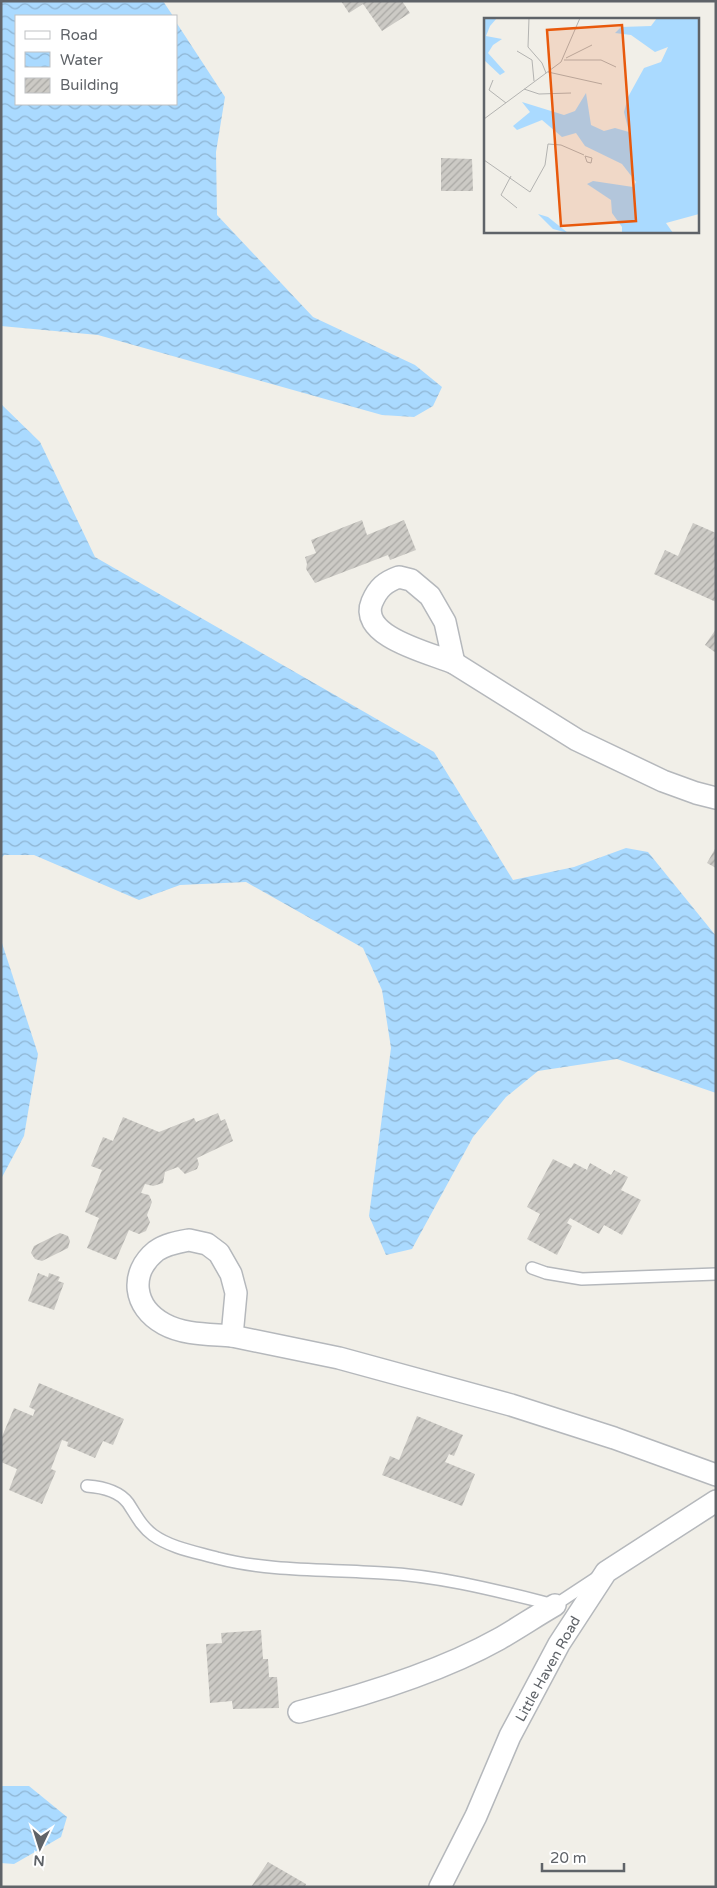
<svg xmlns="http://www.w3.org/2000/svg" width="717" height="1888" font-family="'Varela Round',sans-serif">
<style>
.water{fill:url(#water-waves)}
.building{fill:url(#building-hatch)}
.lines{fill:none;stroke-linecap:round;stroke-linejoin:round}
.service-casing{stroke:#b5b8bc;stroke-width:14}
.minor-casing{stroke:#b5b8bc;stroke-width:24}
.service{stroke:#fff;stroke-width:11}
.minor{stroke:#fff;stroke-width:21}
.labels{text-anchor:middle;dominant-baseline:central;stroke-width:4.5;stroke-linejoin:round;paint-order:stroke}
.street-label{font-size:14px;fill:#5f6368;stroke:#fff}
.inset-road{fill:none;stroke:#b3b3b1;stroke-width:1}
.view{fill:#e8590c;fill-opacity:0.15;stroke:#e8590c;stroke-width:2.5}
.inset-edge{fill:none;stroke:#5f6368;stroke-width:2.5}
</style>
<defs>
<pattern id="water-waves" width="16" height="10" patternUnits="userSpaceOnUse" patternTransform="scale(1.25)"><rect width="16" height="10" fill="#aadaff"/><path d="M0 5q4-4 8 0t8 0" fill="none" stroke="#8eb4d2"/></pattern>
<pattern id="building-hatch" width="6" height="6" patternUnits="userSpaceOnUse" patternTransform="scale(1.25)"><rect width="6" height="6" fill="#cccac5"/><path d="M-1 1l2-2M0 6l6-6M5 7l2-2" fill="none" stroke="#a9a8a4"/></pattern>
</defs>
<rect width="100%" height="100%" fill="#f1efe8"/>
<g class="water">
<path d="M1 1H163L173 16H16V104H176V22L225 97 216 152 217 215 313 317 415 365 442 387 433 406 414 417 382 415 98 335 1 326Z"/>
<path d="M1 404 40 442 95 557 434 752 513 880 574 867 626 848 648 852 716 936V1093L617 1059 538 1071 506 1097 473 1137 412 1249 386 1255 369 1216 391 1048 382 990 363 948 246 882 180 885 139 900 34 855H4L1 859Z"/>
<path d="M1 940 38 1054 24 1136 1 1179Z"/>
<path d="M1 1786H29L67 1817 61 1837 14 1864 1 1863Z"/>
</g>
<g class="building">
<path d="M341 1H402L410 13 382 31 363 4 349 13Z"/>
<path d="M441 158 472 159 473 191H441Z"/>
<path d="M362 520 367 535 404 520 416 550 390 560 388 555 315 583 306 569 307 564 305 557 316 553 311 540Z"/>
<path d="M693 523 716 533V602L654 574 665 550 678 556Z"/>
<path d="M716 629V653L705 645Z"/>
<path d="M716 847V868L707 863Z"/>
<path d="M218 1113 221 1121 225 1119 233 1141 197 1158 199 1164 197 1169 185 1174 178 1167 165 1172 163 1183 153 1186 145 1184 141 1193 149 1195 152 1202 147 1215 150 1222 146 1231 139 1234 129 1230 116 1260 87 1248 99 1218 85 1212 102 1170 91 1166 103 1137 113 1141 123 1117 159 1132 194 1118 196 1122Z"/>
<path d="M553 1159 571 1168 574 1163 587 1170 590 1163 611 1175 614 1170 628 1177 621 1190 641 1200 622 1235 604 1225 599 1234 570 1218 567 1223 572 1226 557 1255 527 1239 540 1214 527 1207Z"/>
<path d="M60 1233 68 1236 70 1241 68 1248 42 1261 35 1259 31 1253 34 1246Z"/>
<path d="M38 1273 48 1277 49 1273 60 1277 58 1281 64 1283 54 1310 28 1301Z"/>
<path d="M39 1383 124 1419 113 1445 103 1441 95 1458 67 1446 68 1442 62 1440 51 1469 56 1471 42 1504 9 1490 17 1469 1 1462V1439L14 1408 33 1416 35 1410 29 1407Z"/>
<path d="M417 1416 463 1435 454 1456 449 1454 445 1462 475 1474 462 1506 382 1475 390 1456 399 1460Z"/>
<path d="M261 1630 263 1659H268L269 1677H277L279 1708 233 1709 232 1701 210 1703 206 1644 222 1643 221 1633Z"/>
<path d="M268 1862 306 1884 305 1887H251Z"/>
</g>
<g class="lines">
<g class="service-casing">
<g id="service">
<path d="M532 1268 546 1273 582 1279 716 1274"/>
<path d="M87 1486C101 1487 119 1491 128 1503 136 1515 141 1526 153 1535 171 1548 196 1552 217 1558 271 1572 328 1569 383 1573 442 1576 498 1591 555 1605L596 1578"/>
</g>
</g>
<g class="minor-casing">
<g id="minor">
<path d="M399 577 411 580 430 596 445 622 454 663C434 654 357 637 372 602 378 588 385 582 399 577Z"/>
<path d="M454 663 577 740 663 781 696 793 716 798"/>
<path d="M189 1240 207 1244 219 1253 231 1274 236 1293 232 1336C209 1334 184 1335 164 1324 133 1307 129 1273 156 1251 166 1244 178 1242 189 1240Z"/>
<path d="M232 1336 339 1358 511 1405 614 1438 716 1475"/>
<path d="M299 1712C365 1695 440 1672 499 1639 518 1628 536 1616 555 1605"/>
<path d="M440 1887 476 1816 510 1736 559 1644 606 1572 716 1501"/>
</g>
</g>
<use href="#service" class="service"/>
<use href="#minor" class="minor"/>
</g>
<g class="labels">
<g class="street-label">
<text transform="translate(548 1669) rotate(-61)">Little Haven Road</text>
</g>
</g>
<g transform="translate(484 18)">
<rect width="215" height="215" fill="#f1efe8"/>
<path d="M0 0H13L6 8 2 18 18 21 9 27 4 35 21 54 16 57 0 42ZM173 0H215V196L182 205 189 215H138V209L128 195 127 182 103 166 109 163 149 169 152 164 138 146 101 128 92 115 78 119 58 102 33 112 29 108 46 94 38 84 80 97 91 93 102 75 107 107 120 113 131 110 145 114 140 94 144 79 160 50 177 44 184 29 171 34 147 17 131 15 137 9 167 8ZM54 196 64 199 84 215 69 211Z" fill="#aadaff"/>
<path class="inset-road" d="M45 0 44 29 58 45 62 55M33 33 48 42 50 63M82 40 108 27M80 42H117L132 49M64 54 118 66M9 62 5 72 22 85M40 71 55 76 87 75M0 101 77 44 96 0M101 138 108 140 107 145 103 144ZM0 142 46 174 61 147 64 126 77 127 100 137M27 158 17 177 33 190"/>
<path class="view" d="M138 7 152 203 77 208 63 12Z"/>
<rect width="215" height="215" class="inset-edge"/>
</g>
<rect width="717" height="1888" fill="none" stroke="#5f6368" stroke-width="5"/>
<rect x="15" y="15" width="162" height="90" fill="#ffffff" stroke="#bfc1c3"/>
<rect x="25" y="31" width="25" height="8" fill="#ffffff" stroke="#bfc1c3"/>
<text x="60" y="40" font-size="15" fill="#5f6368">Road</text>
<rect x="25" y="52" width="25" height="15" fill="url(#water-waves)" stroke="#bfc1c3"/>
<text x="60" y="65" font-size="15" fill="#5f6368">Water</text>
<rect x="25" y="78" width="25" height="15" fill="url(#building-hatch)" stroke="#bfc1c3"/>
<text x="60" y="90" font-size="15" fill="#5f6368">Building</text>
<g transform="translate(40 1848) rotate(184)" stroke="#ffffff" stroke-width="4" paint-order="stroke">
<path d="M0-4L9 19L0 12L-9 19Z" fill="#5f6368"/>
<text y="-8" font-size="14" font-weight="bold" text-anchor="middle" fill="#5f6368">N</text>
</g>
<path d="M542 1863v8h82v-8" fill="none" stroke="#5f6368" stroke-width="2.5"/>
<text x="550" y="1863" font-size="15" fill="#5f6368" stroke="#ffffff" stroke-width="4" paint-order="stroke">20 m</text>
</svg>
